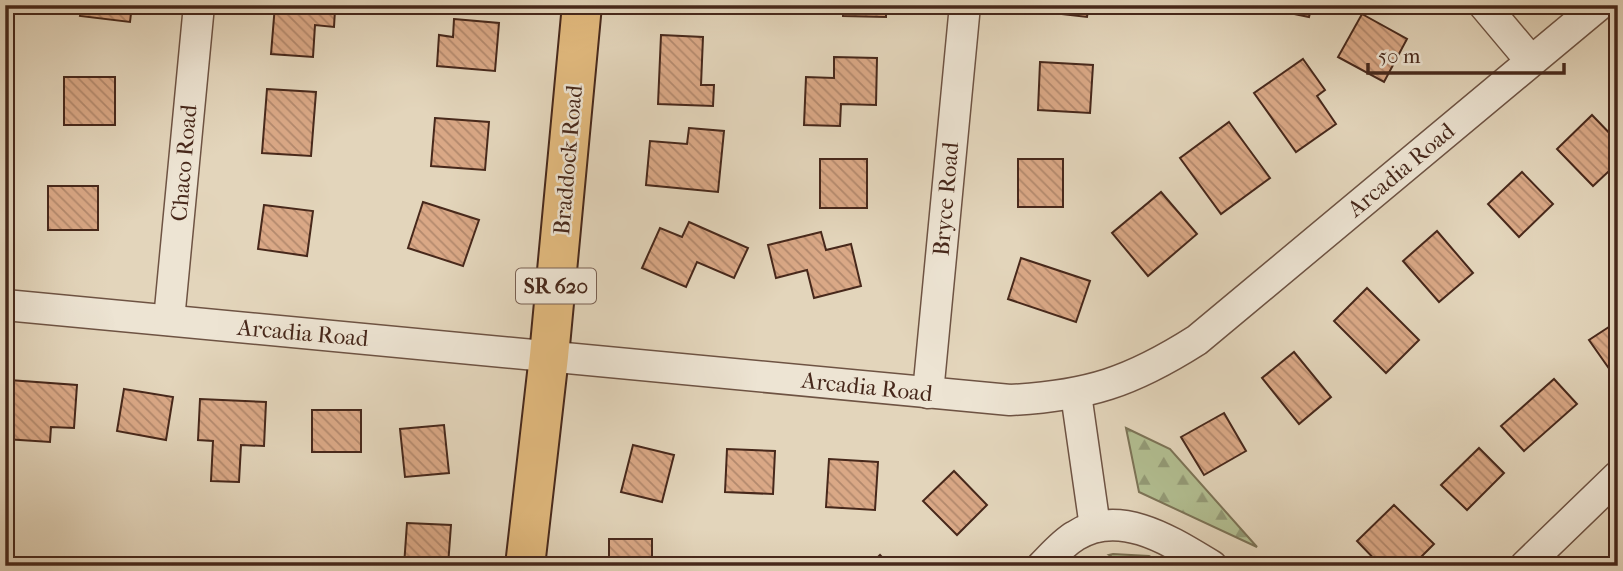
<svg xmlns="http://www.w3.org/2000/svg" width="1623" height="571" font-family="'IM FELL French Canon',serif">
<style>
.forest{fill:url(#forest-firs);stroke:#7c7356;stroke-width:2}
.building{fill:url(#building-back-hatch);stroke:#47281b;stroke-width:2}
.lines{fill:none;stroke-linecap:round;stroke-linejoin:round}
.street-casing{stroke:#6e5343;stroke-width:33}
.primary-casing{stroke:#47281b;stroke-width:42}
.street{stroke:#ede4d3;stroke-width:30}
.primary{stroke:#e2ba7e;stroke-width:38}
.labels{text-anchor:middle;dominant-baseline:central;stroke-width:5;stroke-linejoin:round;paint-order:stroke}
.shield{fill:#ede4d3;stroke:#796052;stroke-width:2}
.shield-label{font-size:21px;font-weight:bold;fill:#47281b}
.street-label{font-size:23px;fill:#47281b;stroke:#ede4d3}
</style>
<defs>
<pattern id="forest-firs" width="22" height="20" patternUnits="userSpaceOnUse" patternTransform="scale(1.75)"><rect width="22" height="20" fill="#b2be91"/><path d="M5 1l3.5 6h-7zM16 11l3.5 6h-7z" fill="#939a76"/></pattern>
<pattern id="building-back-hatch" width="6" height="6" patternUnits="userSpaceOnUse" patternTransform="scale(1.75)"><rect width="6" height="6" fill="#daa886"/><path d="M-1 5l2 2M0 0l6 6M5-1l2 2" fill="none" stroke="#b3896d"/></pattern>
</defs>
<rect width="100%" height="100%" fill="#e3d5bb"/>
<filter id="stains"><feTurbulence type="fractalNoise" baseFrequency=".00286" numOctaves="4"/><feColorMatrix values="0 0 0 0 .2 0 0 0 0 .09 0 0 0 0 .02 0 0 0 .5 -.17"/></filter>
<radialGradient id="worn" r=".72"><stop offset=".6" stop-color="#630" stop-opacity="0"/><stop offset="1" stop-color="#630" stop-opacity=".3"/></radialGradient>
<g class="forest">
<path d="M1126 428 1170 449 1257 547 1139 492Z"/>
<path d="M1113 554 1149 556 1167 566H1126L1109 555Z"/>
</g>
<g class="building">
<path d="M82 5H132L130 22 80 16Z"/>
<path d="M275 5 335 10 334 27 315 25 313 57 271 54Z"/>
<path d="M843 5H886V17L843 16Z"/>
<path d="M1045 5H1089L1087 17 1045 12Z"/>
<path d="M1250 5H1312L1309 17Z"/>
<path d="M1362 14 1407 39 1384 82 1338 57Z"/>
<path d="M454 19 499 23 495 71 437 66 439 35 453 37Z"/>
<path d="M661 35 703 37 701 85H714L713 106 658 104Z"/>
<path d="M834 57 877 58 876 105 841 104 840 126 804 125 806 77 834 78Z"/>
<path d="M1303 59 1325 90 1317 96 1336 124 1296 152 1254 93Z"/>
<path d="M1040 62 1093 65 1090 113 1038 110Z"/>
<rect x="64" y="77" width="51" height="48"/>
<path d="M267 89 316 92 311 156 262 153Z"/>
<path d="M1592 115 1618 142V178L1609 171 1593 186 1557 149Z"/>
<path d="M435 118 489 122 485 170 431 166Z"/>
<path d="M1229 122 1270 178 1221 214 1180 158Z"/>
<path d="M689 128 724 131 718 192 646 185 650 141 687 144Z"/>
<rect x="820" y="159" width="47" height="49"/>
<rect x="1018" y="159" width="45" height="48"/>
<path d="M5 171 13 172 5 209Z"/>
<path d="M1522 172 1553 204 1519 237 1488 204Z"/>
<rect x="48" y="186" width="50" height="44"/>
<path d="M1161 192 1197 234 1148 276 1112 233Z"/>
<path d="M423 202 479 220 463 266 408 248Z"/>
<path d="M264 205 313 211 307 256 258 249Z"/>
<path d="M689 222 748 248 734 278 697 262 686 287 642 268 660 228 682 237Z"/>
<path d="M1437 231 1473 273 1439 302 1403 261Z"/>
<path d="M821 232 826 250 851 244 861 286 814 298 807 270 776 278 768 245Z"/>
<path d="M1021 258 1090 281 1076 322 1008 299Z"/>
<path d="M1367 288 1419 340 1386 373 1334 321Z"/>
<path d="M1618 321V365L1610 370 1589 340Z"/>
<path d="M1294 352 1331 397 1299 424 1262 378Z"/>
<path d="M1554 379 1577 404 1524 451 1501 426Z"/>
<path d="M9 380 77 385 74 428 51 427 50 442 5 439Z"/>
<path d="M124 389 173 397 166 440 117 431Z"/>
<path d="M200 399 266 402 264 446 241 445 239 482 211 481 213 441 198 440Z"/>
<rect x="312" y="410" width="49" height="42"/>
<path d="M1224 413 1246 451 1204 475 1181 437Z"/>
<path d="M444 425 449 473 405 477 400 429Z"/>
<path d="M633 445 674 455 662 502 621 492Z"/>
<path d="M1479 448 1504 473 1467 510 1441 485Z"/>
<path d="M727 449 775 451 773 494 725 492Z"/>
<path d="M829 459 878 462 875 510 826 507Z"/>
<path d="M954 471 987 505 957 535 923 501Z"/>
<path d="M1394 505 1434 544 1412 566H1381L1357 541Z"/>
<path d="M407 523 451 525 448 566H404Z"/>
<rect x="609" y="539" width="43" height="27"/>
<path d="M880 555 890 566H869Z"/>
</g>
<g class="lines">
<g class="street-casing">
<g id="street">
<path d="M1484 5 1531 61"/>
<path d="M5 305 1010 400C1088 396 1131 382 1197 340L1599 5"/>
<path d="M169 320 199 5"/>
<path d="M928 393 965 5"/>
<path d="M1076 394 1095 527"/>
<path d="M1042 566C1052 556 1063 543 1075 536 1120 507 1172 542 1212 566"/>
<path d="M1525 566 1618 476"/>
</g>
</g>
<g class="primary-casing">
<path id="primary" d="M525 566 549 356 582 5"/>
</g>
<use href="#street" class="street"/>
<use href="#primary" class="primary"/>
</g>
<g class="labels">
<rect class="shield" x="516" y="268.5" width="80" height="35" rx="5"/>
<g class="shield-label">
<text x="556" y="286">SR 620</text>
</g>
<g class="street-label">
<text transform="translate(568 160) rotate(-85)">Braddock Road</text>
<text transform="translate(184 163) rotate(-85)">Chaco Road</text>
<text transform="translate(1401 170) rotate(-40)">Arcadia Road</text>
<text transform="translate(946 199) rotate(-85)">Bryce Road</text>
<text transform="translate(303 333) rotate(5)">Arcadia Road</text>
<text transform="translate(867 387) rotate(6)">Arcadia Road</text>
</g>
</g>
<rect width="1623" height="571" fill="none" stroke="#e3d5bb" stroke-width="28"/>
<rect x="7" y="7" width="1609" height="557" fill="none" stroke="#47281b" stroke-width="3.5"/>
<rect x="14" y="14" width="1595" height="543" fill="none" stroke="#47281b" stroke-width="2"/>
<path d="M1368 63v10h196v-10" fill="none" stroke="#47281b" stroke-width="3.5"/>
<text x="1378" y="63" font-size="21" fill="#47281b" stroke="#ede4d3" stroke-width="5" paint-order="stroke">50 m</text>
<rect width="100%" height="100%" filter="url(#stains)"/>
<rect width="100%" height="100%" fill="url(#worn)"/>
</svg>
